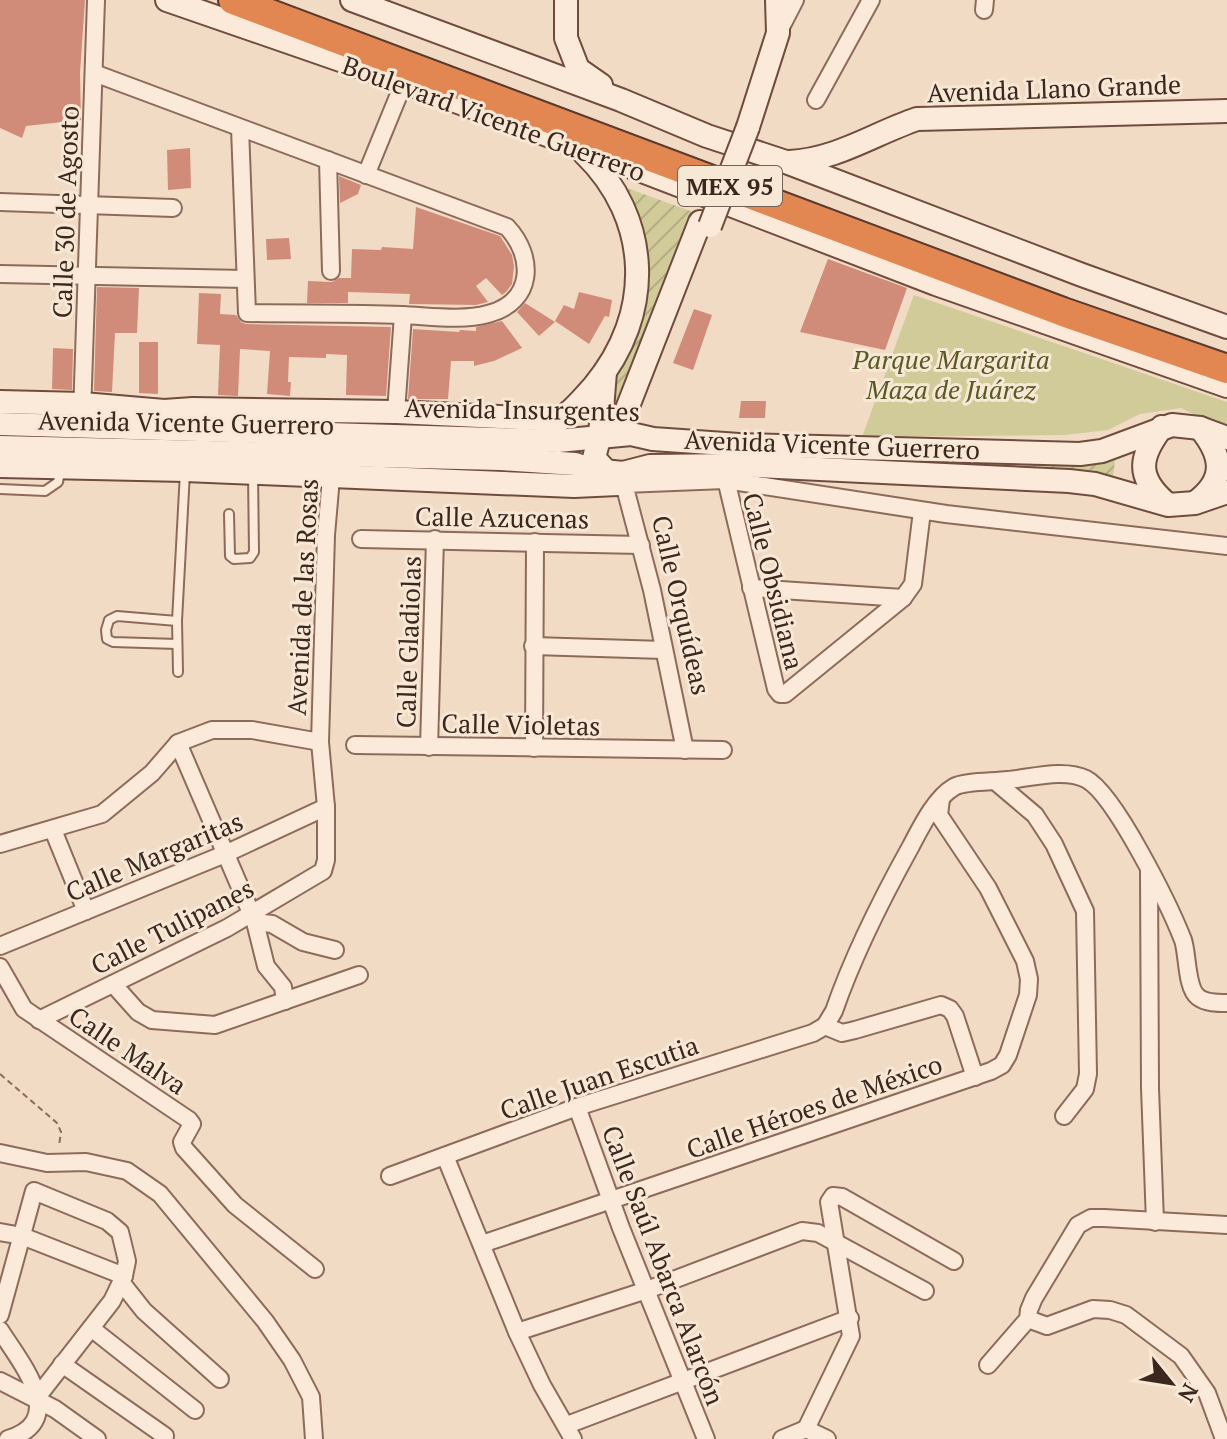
<svg xmlns="http://www.w3.org/2000/svg" width="1227" height="1439" font-family="'PT Serif',serif">
<style>
.park{fill:#d0cb98}
.garden{fill:url(#garden-furrows)}
.building{fill:#d18c79}
.lines{fill:none;stroke-linecap:round;stroke-linejoin:round}
.lane-casing{stroke:#8d6b5a;stroke-width:12}
.street-casing{stroke:#8d6b5a;stroke-width:20}
.secondary-casing{stroke:#6f4c3d;stroke-width:26}
.highway-casing{stroke:#5b3a2e;stroke-width:32}
.path{stroke:#8d6b5a;stroke-width:2;stroke-dasharray:6 4;stroke-linecap:butt}
.lane{stroke:#fbead9;stroke-width:8}
.street{stroke:#fbead9;stroke-width:16}
.secondary{stroke:#fbead9;stroke-width:22}
.highway{stroke:#e38752;stroke-width:28}
.secondary-bridge-casing{stroke:#6f4c3d;stroke-width:26;stroke-linecap:butt}
.secondary-bridge{stroke:#fbead9;stroke-width:22}
.labels{text-anchor:middle;dominant-baseline:central;stroke-width:6;stroke-linejoin:round;paint-order:stroke}
.shield{fill:#f7e7d5;stroke:#746155;stroke-width:2}
.shield-label{font-size:24px;font-weight:bold;fill:#3c271e}
.street-label{font-size:26px;fill:#3c271e;stroke:#f7e7d5}
.park-label{font-size:26px;font-style:italic;fill:#575a24;stroke:#f7e7d5}
</style>
<defs>
<pattern id="garden-furrows" width="10" height="10" patternUnits="userSpaceOnUse" patternTransform="scale(2)"><rect width="10" height="10" fill="#d0cb98"/><path d="M-1 1l2-2M0 10L10 0M9 11l2-2" fill="none" stroke="#b4ae83"/></pattern>
</defs>
<rect width="100%" height="100%" fill="#f1dbc5"/>
<path class="park" d="M914 295 1227 402V431L1181 408 1140 414 1108 430 1065 435 862 437Z"/>
<g class="garden">
<path d="M610 182 693 212 620 408 607 413 613 374 638 305Z"/>
<path d="M657 451 1094 463 1115 459 1113 477 1092 470 656 457Z"/>
</g>
<g class="building">
<path d="M0 0H85L80 73 81 120 26 126 22 138 0 128Z"/>
<path d="M190 148 191 188 168 190 167 150Z"/>
<path d="M339 176 361 185 358 194 340 203Z"/>
<path d="M416 207 500 236 512 255 514 266 512 284 506 292 502 295 486 278 476 286 488 302 476 305 409 304 410 294 348 292V303H307L308 281 332 282 339 278H351L352 249 381 250 382 247 413 249Z"/>
<path d="M289 238 291 259 267 260 266 239Z"/>
<path d="M828 259 907 288 885 350 800 332Z"/>
<path d="M97 287 139 288 137 333H115L112 392 94 391Z"/>
<path d="M579 292 612 300 609 317 605 316 589 344 555 321 564 305 574 309Z"/>
<path d="M199 293 221 294 220 314 236 315 241 322 246 324 391 327 386 396 346 395 347 355 326 354V358L289 357 288 382H291L290 396 267 394 270 351 240 349 238 396 218 395 220 345 197 344Z"/>
<path d="M525 303 555 322 539 336 517 312Z"/>
<path d="M694 309 712 315 693 370 673 363Z"/>
<path d="M502 321 522 348 494 361 474 366V361H451L448 399H408L413 329 459 332 460 330 476 331V327Z"/>
<path d="M139 342H158V394L139 393Z"/>
<path d="M53 348 73 349 72 390 52 389Z"/>
<path d="M741 401H766L765 418H739Z"/>
</g>
<g class="lines">
<g class="lane-casing">
<g id="lane">
<path d="M0 489 45 491 58 482 61 468"/>
<path d="M229 514 230 556 234 559 250 558 254 552 253 473"/>
<path d="M177 644 113 642 107 639 106 630 109 620 117 616 177 621"/>
<path d="M178 672 177 621 185 472"/>
</g>
</g>
<g class="street-casing">
<g id="street">
<path d="M984 10 985 0"/>
<path d="M779 31 795 0"/>
<path d="M94 73 507 227C535 257 534 302 488 314 462 321 429 316 402 315 350 313 299 314 247 313L240 128"/>
<path d="M816 100 871 0"/>
<path d="M328 160 331 271"/>
<path d="M366 175 404 82"/>
<path d="M0 202 173 208"/>
<path d="M0 274 245 279"/>
<path d="M396 412 403 315"/>
<path d="M82 414 96 0"/>
<path d="M724 471 776 689 780 694H785L903 598 913 584 922 511"/>
<path d="M361 539 641 545"/>
<path d="M751 588 903 598"/>
<path d="M533 646 664 650"/>
<path d="M178 743 255 922 266 966 283 987 285 1001"/>
<path d="M355 745 723 750"/>
<path d="M429 747 435 539"/>
<path d="M534 748 535 542"/>
<path d="M685 750 652 590 624 484 725 480 946 514 1227 546"/>
<path d="M996 782 1035 815 1054 844 1085 911 1088 1074 1085 1089 1064 1116"/>
<path d="M53 830 86 911"/>
<path d="M0 844 102 814 152 773 178 743 212 730H252L320 742"/>
<path d="M1149 872 1150 1088 1155 1222"/>
<path d="M255 922 272 924 303 942 335 950"/>
<path d="M0 946 225 854 326 807"/>
<path d="M0 967 24 1009 189 1120 192 1124 182 1142 184 1148 235 1205 315 1269"/>
<path d="M113 984 138 1012 152 1020 215 1025 359 975"/>
<path d="M39 1020 227 928 323 871 326 860V807L320 742 326 535 332 466"/>
<path d="M825 1026 834 1011C854 953 881 900 911 846 921 827 935 798 954 787 964 781 995 782 1008 780 1031 778 1064 768 1086 779 1115 794 1170 907 1183 940 1188 955 1186 988 1198 997 1205 1003 1218 1003 1227 1003"/>
<path d="M825 1026 842 1033 855 1030 941 1005 950 1009 955 1016 975 1077"/>
<path d="M577 1107 621 1228 706 1439"/>
<path d="M0 1153 47 1163 86 1162 127 1171 160 1194 265 1321 292 1360 311 1397 314 1439"/>
<path d="M445 1156 517 1332 542 1385 573 1439"/>
<path d="M390 1176 577 1107 813 1033 825 1026"/>
<path d="M0 1232 22 1236 124 1276"/>
<path d="M482 1244 991 1071 1002 1065 1008 1055 1028 995 1029 979 1025 961 988 888 939 815 941 799"/>
<path d="M121 1282 144 1311 220 1379"/>
<path d="M0 1315 34 1191 107 1221 120 1232 127 1261 124 1276 112 1301 38 1396"/>
<path d="M1028 1319 1047 1326 1093 1309 1110 1310 1126 1315 1181 1356 1207 1393 1224 1439"/>
<path d="M91 1328 195 1410"/>
<path d="M0 1330C20 1362 70 1420 8 1439"/>
<path d="M517 1332 647 1290 802 1231 818 1233 925 1291"/>
<path d="M62 1364 165 1436"/>
<path d="M988 1365 1028 1319 1029 1310 1034 1298 1078 1225 1091 1218H1104L1227 1225"/>
<path d="M0 1381 55 1409 97 1439"/>
<path d="M567 1425 850 1318"/>
<path d="M806 1429 851 1336 829 1202 833 1196 842 1197 954 1261"/>
<path d="M806 1429 827 1439"/>
<path d="M782 1439 806 1429"/>
</g>
</g>
<g class="secondary-casing">
<g id="secondary">
<path d="M167 0 404 82 577 146 936 284 1227 386"/>
<path d="M352 0 621 100 707 136 786 162 1082 275 1227 327"/>
<path d="M566 0V38L578 69 601 85"/>
<path d="M748 127 778 33 777 0"/>
<path d="M789 162C836 160 873 134 917 119L1227 111"/>
<path d="M605 372 600 435 594 458 607 472"/>
<path d="M0 402 83 404 164 411 193 409 396 412 560 420"/>
<path d="M0 424 558 441 631 434 653 439 739 445 1080 454 1102 451 1172 425 1200 428 1227 438"/>
<path d="M547 425C568 417 580 402 594 386 654 314 652 219 584 153"/>
<path d="M1162 427C1139 457 1136 477 1166 503"/>
<path d="M600 435 619 423 625 414 700 222"/>
<path d="M0 447 501 459 575 464 593 470 623 473 650 466 738 465 1069 481 1095 484 1168 505 1195 503 1227 492"/>
<path d="M0 466 185 470 574 486 618 484"/>
<path d="M1196 502C1227 479 1222 455 1200 428"/>
</g>
</g>
<g class="highway-casing">
<path id="highway" d="M233 0 1063 312 1227 369"/>
</g>
<path class="path" d="M0 1074 57 1123 61 1132 59 1146"/>
<use href="#lane" class="lane"/>
<use href="#street" class="street"/>
<use href="#secondary" class="secondary"/>
<use href="#highway" class="highway"/>
<g class="secondary-bridge-casing">
<path id="secondary-bridge" d="M710 226 748 127"/>
</g>
<use href="#secondary-bridge" class="secondary-bridge"/>
</g>
<g class="labels">
<rect class="shield" x="678" y="166" width="104" height="40" rx="6"/>
<g class="shield-label">
<text x="730" y="186">MEX 95</text>
</g>
<g class="street-label">
<text transform="translate(1054 88) rotate(-2)">Avenida Llano Grande</text>
<text transform="translate(494 118) rotate(20)">Boulevard Vicente Guerrero</text>
<text transform="translate(65 212) rotate(-88)">Calle 30 de Agosto</text>
<text transform="translate(522 409) rotate(1)">Avenida Insurgentes</text>
<text transform="translate(186 422) rotate(1)">Avenida Vicente Guerrero</text>
<text transform="translate(832 444) rotate(2)">Avenida Vicente Guerrero</text>
<text transform="translate(502 517) rotate(1)">Calle Azucenas</text>
<text transform="translate(774 581) rotate(76)">Calle Obsidiana</text>
<text transform="translate(302 597) rotate(-87)">Avenida de las Rosas</text>
<text transform="translate(682 605) rotate(77)">Calle Orquídeas</text>
<text transform="translate(408 642) rotate(-88)">Calle Gladiolas</text>
<text transform="translate(521 724) rotate(1)">Calle Violetas</text>
<text transform="translate(154 856) rotate(-23)">Calle Margaritas</text>
<text transform="translate(172 926) rotate(-27)">Calle Tulipanes</text>
<text transform="translate(128 1050) rotate(34)">Calle Malva</text>
<text transform="translate(599 1077) rotate(-19)">Calle Juan Escutia</text>
<text transform="translate(814 1106) rotate(-19)">Calle Héroes de México</text>
<text transform="translate(664 1265) rotate(69)">Calle Saúl Abarca Alarcón</text>
</g>
<g class="park-label">
<text x="951" y="359">Parque Margarita<tspan x="951" dy="30">Maza de Juárez</tspan></text>
</g>
</g>
<g transform="translate(1171 1383) rotate(120)" stroke="#f7e7d5" stroke-width="6" paint-order="stroke">
<path d="M0-6L14 30L0 20L-14 30Z" fill="#3c271e"/>
<text y="-12" font-size="22" font-weight="bold" text-anchor="middle" fill="#3c271e">N</text>
</g>
</svg>
